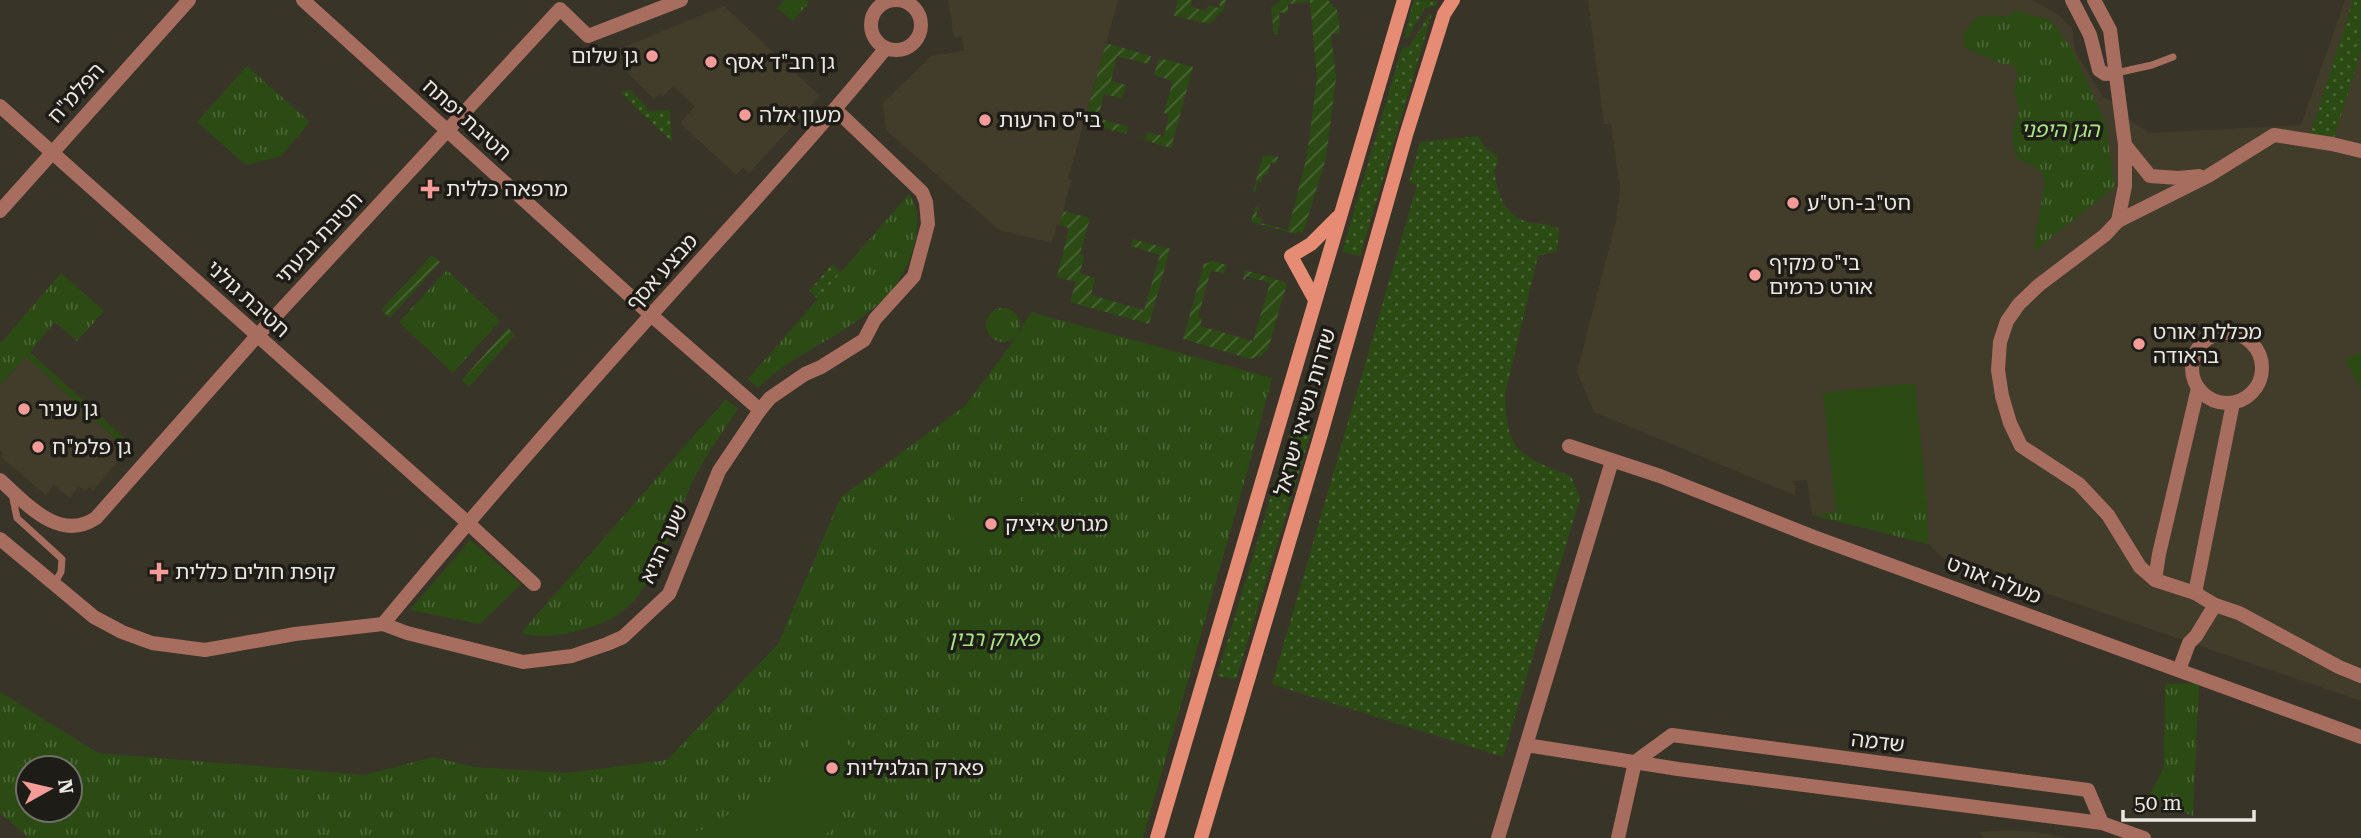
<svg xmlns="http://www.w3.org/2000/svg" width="2361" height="838" font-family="'Roboto Serif','Noto Sans Hebrew',serif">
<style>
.built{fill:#423c2a}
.grass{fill:url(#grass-dots)}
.park{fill:url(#park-tufts);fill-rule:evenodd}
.garden{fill:url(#garden-furrows)}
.pitch{fill:#2c4b14}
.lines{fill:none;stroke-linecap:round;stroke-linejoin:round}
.service{stroke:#a76d5e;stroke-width:7}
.minor{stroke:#a76d5e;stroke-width:14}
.secondary{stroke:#e78c74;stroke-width:14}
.poi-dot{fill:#f59b98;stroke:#1e1c16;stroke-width:2.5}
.labels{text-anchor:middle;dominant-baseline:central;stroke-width:7;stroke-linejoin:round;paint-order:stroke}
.poi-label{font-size:21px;fill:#eae8e0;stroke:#1e1c16;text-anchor:start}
.street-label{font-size:21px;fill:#eae8e0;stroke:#1e1c16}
.park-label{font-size:21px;font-style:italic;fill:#a9e583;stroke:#1e1c16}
</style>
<defs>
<pattern id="grass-dots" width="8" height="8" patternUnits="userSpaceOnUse" patternTransform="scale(1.75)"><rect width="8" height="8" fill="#2c4b14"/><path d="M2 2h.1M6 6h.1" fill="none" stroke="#4b6536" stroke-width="1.8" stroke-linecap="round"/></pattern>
<pattern id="park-tufts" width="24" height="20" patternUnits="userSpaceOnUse" patternTransform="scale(1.75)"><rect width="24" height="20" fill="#2c4b14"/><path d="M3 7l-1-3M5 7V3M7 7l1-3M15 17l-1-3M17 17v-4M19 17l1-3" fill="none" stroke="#4b6536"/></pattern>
<pattern id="garden-furrows" width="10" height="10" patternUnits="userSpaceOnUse" patternTransform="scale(1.75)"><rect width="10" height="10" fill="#2c4b14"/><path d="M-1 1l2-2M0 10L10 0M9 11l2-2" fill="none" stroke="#4b6536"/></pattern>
</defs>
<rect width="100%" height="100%" fill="#383428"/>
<g class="built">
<path d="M948 0H1118L1068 179 1071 180 1060 225H1057L1052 243 999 230 886 130 883 103 931 56 964 51 962 37H954Z"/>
<path d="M1588 0H2033L2057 14 2072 28 2075 51 2103 97 2118 104 2122 115 2150 133 2301 125 2345 0H2361V701L1943 558 1928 544 1926 502 1812 515 1807 480 1794 481 1796 496 1594 412 1577 372 1616 221 1620 189 1611 124H1604Z"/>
<path d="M724 6 820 96 749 173 743 168 736 175 680 123 695 106 673 86 663 97 660 94 654 99 620 65 623 61 614 51Z"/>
<path d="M26 357 128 450 93 490 89 487 85 492 79 486 69 498 54 485 46 495 1 457 3 453 0 450V385Z"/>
<path d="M2008 830 2035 832 2069 838H1985L1979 832Z"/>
</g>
<g class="grass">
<path d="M1414 0 1438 1 1436 6 1425 8 1408 38H1404Z"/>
<path d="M2353 0H2361V53L2332 144 2308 141Z"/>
<path d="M1429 14H1432L1360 256 1342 252 1402 48 1409 47Z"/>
<path d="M630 90 647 107V111L670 110 672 142 620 92Z"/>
<path d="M1478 136 1486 149 1497 155 1498 164 1494 170C1497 191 1504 216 1528 222 1538 224 1549 223 1559 229L1557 251 1538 256 1505 394C1506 452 1521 457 1571 476L1580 498 1503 757 1272 684 1417 185 1409 182 1420 142Z"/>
<path d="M832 264 847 277 824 304 809 291Z"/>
<path d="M1291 429 1311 433 1236 679 1217 676Z"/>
</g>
<g class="park">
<path d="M784 0H806L809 3 793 21 777 8Z"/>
<path d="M2016 11 2051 20 2073 51 2105 122 2115 187 2033 252 2045 181 2040 170 2017 159 2013 143V129L2019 111 2014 92 2018 73 2012 64H2003L1965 48 1963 34C1979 10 1983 15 2010 17L2011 13Z"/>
<path d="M247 66 310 122 281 156 246 165 197 122Z"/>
<path d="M909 194C919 210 919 223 915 240 898 323 811 336 758 388L748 379Z"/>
<path d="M447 270 500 321 453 373 399 322Z"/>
<path d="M61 273 104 311 77 341 55 322 30 352 132 445 128 450 26 357 0 385V344Z"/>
<circle cx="1003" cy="325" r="17"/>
<path d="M1031 312 1272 378 1246 476 1143 838H29L0 813V692L98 753 365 775 433 757 474 767 567 773 667 760 778 644 841 497 965 406 1015 339ZM28 768H70V810H28Z"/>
<path d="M726 399 738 409C721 434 703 459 690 487 670 531 655 596 609 620 601 624 592 627 583 629 562 636 542 638 521 633Z"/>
<path d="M1927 502 1928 544 1812 515Z"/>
<path d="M470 540 521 584 480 624 410 610Z"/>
<path d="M2199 683 2193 816 2149 796 2164 767 2165 684Z"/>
</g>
<g class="garden">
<path d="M1178 0H1192L1191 7 1206 11 1208 5 1219 8 1221 0H1226L1223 10 1210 24 1174 16Z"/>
<path d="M1281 0H1328L1337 10 1340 33 1331 34 1336 78 1326 158 1303 233 1298 232 1296 234 1251 222 1255 207H1258L1256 217 1262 218 1261 223 1288 230 1307 156 1317 78 1310 2 1288 4V12L1279 13 1280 26H1278V34L1274 35 1271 8Z"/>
<path d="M1106 43 1151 56 1149 64 1117 56 1111 81 1126 85 1122 99 1104 94 1098 118 1128 127 1126 134 1084 123Z"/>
<path d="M1159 58 1193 67 1171 148 1133 137 1145 140 1147 132 1164 136 1169 115 1164 113 1173 81 1154 75Z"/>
<path d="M1268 155 1278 157 1276 163 1271 162 1267 175 1264 174 1261 182 1258 181 1256 192 1253 191 1263 156 1267 157Z"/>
<path d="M1063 211 1090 218 1080 254 1084 256 1080 273 1095 278 1091 295 1144 310 1160 255 1131 246 1133 239 1170 249 1149 324 1070 302 1076 282 1057 277 1069 228 1060 225Z"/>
<path d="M432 255 440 262 390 318 381 310Z"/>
<path d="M1213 261 1227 265 1224 274 1211 270 1198 317 1202 318 1200 326 1253 341 1270 283 1246 276 1245 280 1243 279 1245 270 1287 283 1268 349 1261 356 1250 359 1183 339 1204 264Z"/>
<path d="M508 328 515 335 469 387 462 380Z"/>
</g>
<g class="pitch">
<path d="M2361 352V389L2345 360Z"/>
<path d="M1915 383 1927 502 1836 512 1823 393Z"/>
<path d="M1019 494 1030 534 963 553 952 513Z"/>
<path d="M825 698 845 711C831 738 857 747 861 767 862 772 861 779 860 784 846 796 840 811 834 829L819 838H681L677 831 687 826 695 831 702 830 726 816 777 779 795 775 805 764 809 742 820 725 817 709Z"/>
</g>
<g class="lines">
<g class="service">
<path d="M2116 73 2152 65 2173 57"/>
<path d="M12 494 17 518 62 559 61 572 54 584"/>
</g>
<g class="minor">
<path d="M303 0 651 315 760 410"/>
<path d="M2072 0 2090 35 2099 70 2105 74 2116 73"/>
<path d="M2094 0 2110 30 2125 145V186L2118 221"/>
<circle cx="896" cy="25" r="25"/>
<path d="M0 106 468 523 534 584"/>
<path d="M2125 145 2150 176 2179 178 2199 176"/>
<path d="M2361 151 2332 144 2274 135 2208 176 2118 221 2105 235 2039 285 2019 304 2007 321 2000 342 1998 370 2002 396 2010 423 2021 446 2079 484 2108 515 2140 567 2155 580 2195 593 2215 605 2239 613 2339 667 2361 676"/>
<path d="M0 211 189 0"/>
<circle cx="2227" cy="368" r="35"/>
<path d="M1569 446 1660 476 1814 537 2361 737"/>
<path d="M0 480C26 503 59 543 96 518L257 336 560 9 588 36 681 0"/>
<path d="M0 539 94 617 122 632 152 643 205 650 295 634 383 624 407 633 523 662 572 656 607 644 623 637 669 594 719 471 760 410 770 398 805 374 821 367 864 340 875 319 914 276 928 224 926 202 922 192 836 110"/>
<path d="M2155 580 2159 554 2198 388"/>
<path d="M2195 593 2233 403"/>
<path d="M383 624C470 519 560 416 651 315 730 227 811 140 886 48"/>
<path d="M2179 670 2189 643 2196 636 2215 605"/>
<path d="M1526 745 1678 769 2102 823 2144 838"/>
<path d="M1498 838 1612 461"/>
<path d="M1618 838 1635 762 1672 735 2088 790 2102 823"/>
</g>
<g class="secondary">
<path d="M1315 300 1291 256 1311 244 1338 217"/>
<path d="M1157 838 1404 0"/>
<path d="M1201 838 1321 434 1406 135 1444 14 1453 0"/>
</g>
</g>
<g class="poi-dot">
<circle cx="652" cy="56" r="7"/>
<circle cx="711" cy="62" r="7"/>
<circle cx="745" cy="115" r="7"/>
<circle cx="985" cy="120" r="7"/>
<path d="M426.5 178.5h7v7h7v7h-7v7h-7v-7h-7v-7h7z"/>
<circle cx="1793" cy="203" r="7"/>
<circle cx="1755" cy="275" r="7"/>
<circle cx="2139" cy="344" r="7"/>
<circle cx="24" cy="409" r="7"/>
<circle cx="38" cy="447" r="7"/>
<circle cx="991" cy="524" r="7"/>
<path d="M155.5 561.5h7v7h7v7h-7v7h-7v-7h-7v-7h7z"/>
<circle cx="832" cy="768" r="7"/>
</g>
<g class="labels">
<g class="poi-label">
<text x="638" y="56" text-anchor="end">גן שלום</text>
<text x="725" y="62">גן חב"ד אסף</text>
<text x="759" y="115">מעון אלה</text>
<text x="999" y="120">בי"ס הרעות</text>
<text x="446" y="189">מרפאה כללית</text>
<text x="1807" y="203">חט"ב-חט"ע</text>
<text x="1769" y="263">בי"ס מקיף<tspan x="1769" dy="24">אורט כרמים</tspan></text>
<text x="2153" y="332">מכללת אורט<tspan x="2153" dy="24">בראודה</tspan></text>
<text x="38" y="409">גן שניר</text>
<text x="52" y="447">גן פלמ"ח</text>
<text x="1005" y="524">מגרש איציק</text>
<text x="175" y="572">קופת חולים כללית</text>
<text x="846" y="768">פארק הגלגיליות</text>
</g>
<g class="street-label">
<text transform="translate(76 93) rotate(-48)">הפלמ"ח</text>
<text transform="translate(467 120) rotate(42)">חטיבת יפתח</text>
<text transform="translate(319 238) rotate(-47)">חטיבת גבעתי</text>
<text transform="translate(662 272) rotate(-48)">מבצע אסף</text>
<text transform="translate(248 299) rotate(42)">חטיבת גולני</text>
<text transform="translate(1305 412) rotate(-74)">שדרות נשיאי ישראל</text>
<text transform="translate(664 544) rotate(-65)">שער הגיא</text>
<text transform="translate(1994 580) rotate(21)">מעלה אורט</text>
<text transform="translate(1878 742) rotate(7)">שדמה</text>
</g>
<g class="park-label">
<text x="2060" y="130">הגן היפני</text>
<text x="994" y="639">פארק רבין</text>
</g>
</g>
<g transform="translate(49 789) rotate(82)"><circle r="33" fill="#1e1c16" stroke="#706e67" stroke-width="2"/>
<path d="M0-5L12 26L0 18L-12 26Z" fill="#f59b98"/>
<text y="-10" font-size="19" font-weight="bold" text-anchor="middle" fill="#eae8e0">N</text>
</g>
<path d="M2123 810v10h131v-10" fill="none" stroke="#eae8e0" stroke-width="3.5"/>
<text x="2134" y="810" font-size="21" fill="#eae8e0" stroke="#1e1c16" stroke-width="5" paint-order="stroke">50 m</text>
</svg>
